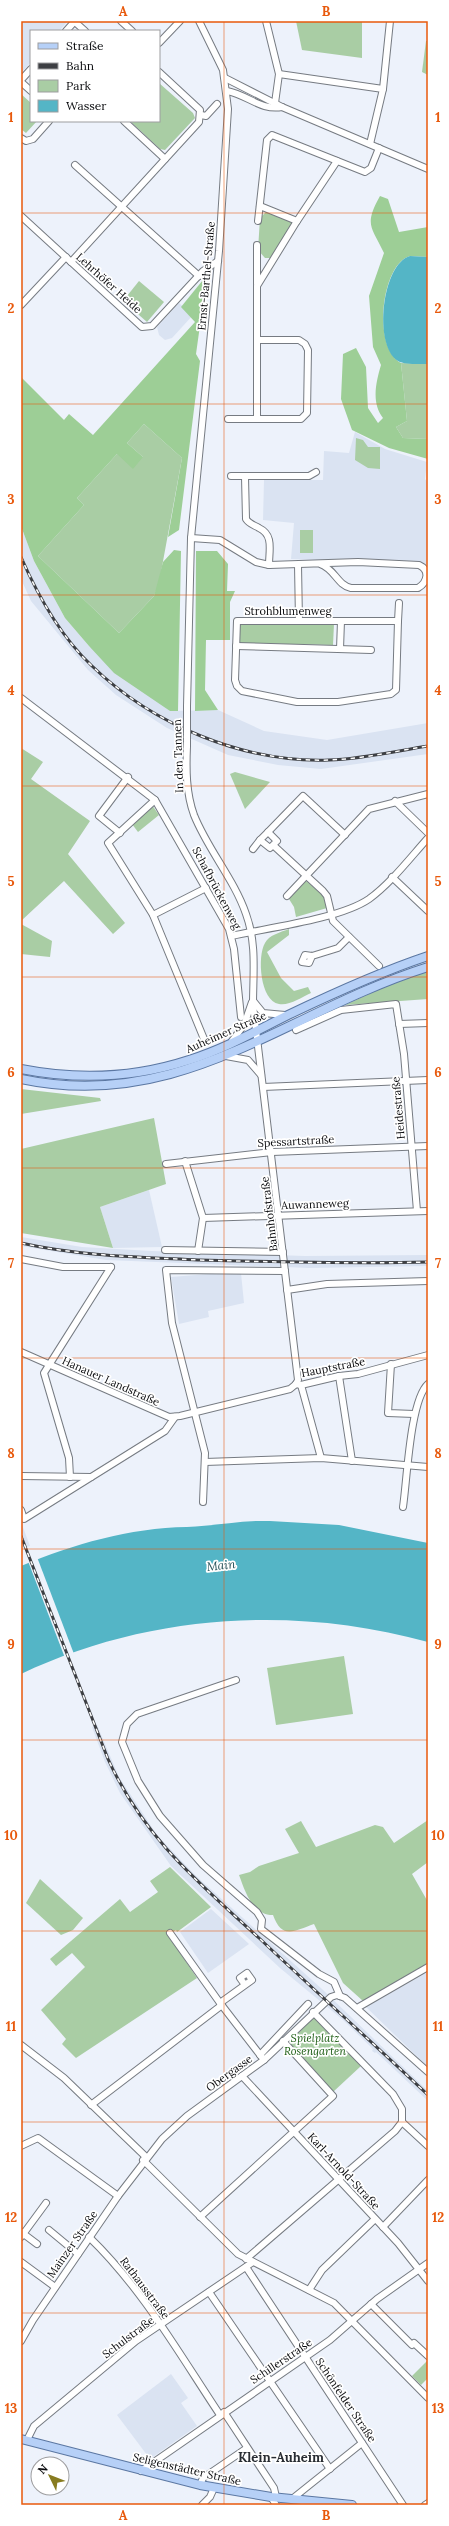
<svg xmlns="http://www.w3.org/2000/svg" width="449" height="2526" font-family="Lora,serif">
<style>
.built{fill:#dae3f2}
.green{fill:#a9cda4}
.forest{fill:#9dce96}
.water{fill:#54b5c6}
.pier{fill:#edf2fb}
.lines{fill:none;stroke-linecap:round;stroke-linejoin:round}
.minor-casing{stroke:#767b82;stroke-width:8}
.major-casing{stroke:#5b77a2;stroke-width:10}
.minor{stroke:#fff;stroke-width:6}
.major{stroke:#b6d0f7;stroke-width:8}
.rail-casing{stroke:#3d3f43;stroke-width:3}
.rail{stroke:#fff;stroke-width:1.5;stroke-dasharray:4.5;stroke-linecap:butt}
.minor-bridge-casing{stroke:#767b82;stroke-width:8;stroke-linecap:butt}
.minor-bridge{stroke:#fff;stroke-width:6}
.grid{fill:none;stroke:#e8590c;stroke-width:1;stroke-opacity:0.55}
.labels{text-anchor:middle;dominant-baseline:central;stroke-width:3.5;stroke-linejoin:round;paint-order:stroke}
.street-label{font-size:11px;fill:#0a0b0e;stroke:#fff}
.park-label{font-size:11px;font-style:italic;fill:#1c5d13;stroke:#fff}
.water-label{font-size:12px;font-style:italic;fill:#255158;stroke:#fff}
.quarter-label{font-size:13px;font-weight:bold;fill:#292d33;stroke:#fff}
.neatline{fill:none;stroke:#e8590c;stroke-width:1.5}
.grid-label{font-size:13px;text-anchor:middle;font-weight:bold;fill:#e8590c}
</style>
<rect width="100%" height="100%" fill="#edf2fb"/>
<g class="built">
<path d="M21 21H68L59 31H31V62L21 73Z"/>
<path d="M179 303 193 315 172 338 165 340 159 335 157 327Z"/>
<path d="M355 432 385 449 427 462 425 479 428 483V564L291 559 294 523 263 520 264 480H323L324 451 349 453Z"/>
<path d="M21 526 34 561 65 618 89 646 170 711 218 710 264 731 327 740 428 723V754L321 769 278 765 228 755 167 728 116 695 88 670 31 601 21 579Z"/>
<path d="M149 1190 162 1247 113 1248 100 1207Z"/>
<path d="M21 1237 82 1247 152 1251 305 1256 428 1255V1266L309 1268 106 1260 21 1246Z"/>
<path d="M221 1273H241L244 1303 208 1311 209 1317 179 1324 171 1277Z"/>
<path d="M21 1522 30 1546 23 1548 21 1544Z"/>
<path d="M97 1725 119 1777 157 1835 195 1875 322 1989 428 2091V2101L376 2052 375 2053 372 2051 373 2049 343 2020 280 1968 171 1866 120 1793 105 1762 92 1727Z"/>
<path d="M211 1909 249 1944 208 1973 180 1932Z"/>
<path d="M428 1972V2067L366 2007Z"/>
<path d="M171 2374 188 2398 181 2403 197 2426 150 2459 117 2415Z"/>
</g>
<g class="green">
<path d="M296 21H362V58L302 50Z"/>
<path d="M426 41H428V75L422 72Z"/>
<path d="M159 83 193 113 195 118 165 150 160 149 130 121H159Z"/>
<path d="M21 94 31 103V121H37L26 133 21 129Z"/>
<path d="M266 212 290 221 292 225 270 258H265L258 250 260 218Z"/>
<path d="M139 281 164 302 147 322 123 301Z"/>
<path d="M401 363 428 364V439L403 438 396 427 407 421Z"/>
<path d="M144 424 182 458 159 583 154 596 119 633 38 556 84 505 77 498 117 454 143 457 127 443Z"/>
<path d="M356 438 363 440 368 447H380V469L368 468 355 460Z"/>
<rect x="300" y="530" width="13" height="23"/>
<path d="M239 622 334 624 333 645 238 643Z"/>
<path d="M21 748 43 762 31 779 90 821 68 854 125 923 113 934 64 881 21 921Z"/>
<path d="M235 772 270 782 245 809 230 774Z"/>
<path d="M152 805 159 815 138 832 132 824Z"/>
<path d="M305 880 325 897 327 908 296 917 294 907 289 899Z"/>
<path d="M21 924 52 941 50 957 21 954Z"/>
<path d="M289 929V935L267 952 281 978 294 991 308 987 311 993C302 997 289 1006 279 1004 260 1001 257 956 265 943 269 935 281 932 289 929Z"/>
<path d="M428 971V999L345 1005 382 988Z"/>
<path d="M21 1089 100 1098 101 1101 21 1114Z"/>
<path d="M154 1118 166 1184 100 1207 113 1248 21 1233V1149Z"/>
<path d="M344 1656 353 1714 276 1725 267 1668Z"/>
<path d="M428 1820V1862L412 1874 428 1902V1963L363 2001 343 1983 314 1924C294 1931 282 1940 273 1915 252 1915 245 1891 239 1875L250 1872 259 1866 299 1853 285 1829 301 1821 316 1847 375 1825 383 1827 394 1843Z"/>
<path d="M170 1867 211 1907 177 1932 176 1930 168 1935 197 1978 76 2058 62 2044 66 2039 41 2010 85 1967 72 1953 56 1966 50 1959 120 1899 130 1912 158 1892 150 1881Z"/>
<path d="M40 1879 83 1918 73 1930 61 1935 26 1903Z"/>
<path d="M314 2017 361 2066 333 2092 288 2042Z"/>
<path d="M428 2360V2378L421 2385 412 2376Z"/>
</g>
<g class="forest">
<path d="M380 196 388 199 399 232 428 227V257L410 256C381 264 372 348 401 363L407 421 396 427 403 438 428 439V459L389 448 352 430 341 399 343 354 356 348 366 367 368 408 378 423 383 418C371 403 376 382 381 365L373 347 369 296 384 253C371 226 364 225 380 196Z"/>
<path d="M207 275 196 354 200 361 179 530 168 537 182 458 144 424 127 443 143 457 133 469 117 454 77 498 84 505 38 556 119 633 154 596 163 562 174 550 181 551 178 711H170L114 673 89 646 65 618 34 561 21 526V377L64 420 69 414 93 435 195 322 181 307Z"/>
<path d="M196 551H217L228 564 227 591H235L230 602V640H206L205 690 218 710 195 711Z"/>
</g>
<g class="water">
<path d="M410 256 428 257V364C419 364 405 365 398 361 373 345 382 264 410 256Z"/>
<path d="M270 1521 339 1525 428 1543V1642C294 1605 148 1614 21 1674V1566C74 1544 129 1528 187 1527 215 1526 242 1520 270 1521Z"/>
</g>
<path class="pier" d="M37 1557 74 1654 65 1658 28 1561Z"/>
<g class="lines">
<g class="minor-casing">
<g id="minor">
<path d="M121 21 132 31"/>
<path d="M266 21 279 74 275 103"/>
<path d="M75 22 85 31"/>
<path d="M66 31 75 21"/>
<path d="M159 43 180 21"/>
<path d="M279 74 383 89"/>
<path d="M225 78 282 107 428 169"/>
<path d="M21 80 31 69"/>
<path d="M21 82 31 91"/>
<path d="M227 91C248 95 261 111 282 107"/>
<path d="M201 115 206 116 217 104"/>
<path d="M124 121 165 159"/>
<path d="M21 138 26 141 33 139 49 121"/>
<path d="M370 144 383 89 390 21"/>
<path d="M75 165 199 276"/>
<path d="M260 206 297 221"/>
<path d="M21 216 142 327 152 326 203 271 218 261"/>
<path d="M258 221 267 140 272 135 365 172 371 168 379 148"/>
<path d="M257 245V284"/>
<path d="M71 262 199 122 200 110 159 72"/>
<path d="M21 305 66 257"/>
<path d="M228 419H301L307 413 308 350 305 344 299 340H258"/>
<path d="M257 419V286L297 221 337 161"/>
<path d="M231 476H309L316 472"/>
<path d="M245 477 246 519C249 524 254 525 259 528 274 535 269 550 269 565"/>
<path d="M191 538 220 540 256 562 269 565 358 562 419 565C430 570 428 582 418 588H351C337 585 335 569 320 564"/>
<path d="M298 565 299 621"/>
<path d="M237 621H398L396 690 391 694 338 702H297L242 691 237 686 235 680Z"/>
<path d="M398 621 399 603"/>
<path d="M236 646 371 650"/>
<path d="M340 649 341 621"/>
<path d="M21 698 155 800 229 929 234 949 241 1017"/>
<path d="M187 706 191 538 219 251 228 109 223 70 199 21"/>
<path d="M187 746C186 769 186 793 194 815 208 850 234 879 246 914 257 944 253 974 253 1005L298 1380 296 1384"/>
<path d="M155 800 108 843 153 915 204 1039"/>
<path d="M395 801 428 833"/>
<path d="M268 832 303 796 345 835"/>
<path d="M120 833 99 816 128 777"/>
<path d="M273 845 277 841 268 832 260 840 270 848 273 845 323 891 327 896 333 921 379 966"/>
<path d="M253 849 260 840"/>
<path d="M392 877 428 911"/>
<path d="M287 896 369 809 428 794"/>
<path d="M153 915 206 888"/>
<path d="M231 936C267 928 340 919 369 899 391 883 410 858 428 838"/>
<path d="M312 956 309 963 302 962 305 955 312 956 338 948 349 937"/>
<path d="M254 1002 263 1013 285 1015"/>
<path d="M399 1024 428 1023"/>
<path d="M296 1030 341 1010 396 1004 404 1054 417 1211"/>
<path d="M232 1041 244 1025 252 1002"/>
<path d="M226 1056 248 1060 261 1075"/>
<path d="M263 1087 428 1080"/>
<path d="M185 1161 203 1218 198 1251"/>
<path d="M166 1164 272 1152 428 1146"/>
<path d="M203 1218 428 1211"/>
<path d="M165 1250 283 1252"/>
<path d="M21 1259 63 1267H111"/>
<path d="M287 1290 327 1284 428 1281"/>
<path d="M21 1352 169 1417 180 1416 290 1389 296 1384"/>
<path d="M391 1364 388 1413 414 1414"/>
<path d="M339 1376 352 1461"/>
<path d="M296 1384 301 1385 339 1376 358 1374 428 1355"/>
<path d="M301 1385 321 1458"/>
<path d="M205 1462 321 1458 428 1467"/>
<path d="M21 1476 91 1477"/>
<path d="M70 1477 69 1458 44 1373 111 1267"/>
<path d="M203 1502 205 1453 172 1323 166 1270 285 1271"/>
<path d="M403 1507C407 1481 410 1400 428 1384"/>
<path d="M21 1510 24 1519 165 1431 175 1417"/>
<path d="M236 1680 137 1714 127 1724 122 1742 138 1781 160 1816 203 1865 257 1912 262 1920 261 1929 319 1974 334 1982 340 1996"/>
<path d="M170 1933 220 2003 264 2060"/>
<path d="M220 2003 252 1980 247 1973 240 1978 245 1985"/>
<path d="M357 2008 428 1967"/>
<path d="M313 2012 393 2094 402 2109V2122L428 2146"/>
<path d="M21 2045 64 2078 146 2157"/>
<path d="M260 2055 308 2004"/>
<path d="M242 2076 398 2243 428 2281"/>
<path d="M91 2105 222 2005"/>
<path d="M21 2146 38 2138 118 2196"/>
<path d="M143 2160 238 2254 334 2303 428 2398"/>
<path d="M200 2217 333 2096 283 2041"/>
<path d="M383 2227 428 2180"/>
<path d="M49 2230 78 2254"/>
<path d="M21 2232 37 2244"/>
<path d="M21 2237 46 2203"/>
<path d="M89 2237C142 2288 180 2355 220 2415"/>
<path d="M246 2259 395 2131 402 2122"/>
<path d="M21 2262 55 2287"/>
<path d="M246 2267 403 2505"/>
<path d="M309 2290 322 2270 375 2219"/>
<path d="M209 2292 330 2469"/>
<path d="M371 2304 412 2345 414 2343 428 2356"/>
<path d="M21 2341 33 2320 118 2196 162 2139 187 2116 264 2060 331 1997 337 1995 345 1998 428 2072"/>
<path d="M224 2412 274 2488 276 2497"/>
<path d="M27 2440 34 2426 136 2341 253 2262"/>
<path d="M141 2471 330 2340 377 2299 428 2263"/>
<path d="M200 2485 203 2478 247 2448"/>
<path d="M271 2497 276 2505"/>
<path d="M292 2499 362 2443"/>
<path d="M202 2505 210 2497 214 2488"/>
<path d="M425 2505 428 2503"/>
</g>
</g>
<g class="major-casing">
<g id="major">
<path d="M21 1069C77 1080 134 1078 189 1060 224 1049 256 1031 288 1015 334 993 380 972 428 956"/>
<path d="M21 1079C182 1113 285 1012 428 967"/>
<path d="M21 2439 200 2485 271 2497 352 2505"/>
</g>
</g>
<use href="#minor" class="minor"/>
<use href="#major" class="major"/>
<g class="rail-casing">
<g id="rail">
<path d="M21 557C38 596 61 637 92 666 153 725 244 763 329 760 362 759 396 751 428 746"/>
<path d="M21 1243C79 1256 139 1257 198 1260 275 1262 351 1264 428 1262"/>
<path d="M21 1536 108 1759C144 1838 197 1881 259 1938 315 1991 372 2042 428 2095"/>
</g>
</g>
<use href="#rail" class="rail"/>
<g class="minor-bridge-casing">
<path id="minor-bridge" d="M187 746V706"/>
</g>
<use href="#minor-bridge" class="minor-bridge"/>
</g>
<path class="grid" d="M224 21V2505M21 213H428M21 404H428M21 595H428M21 786H428M21 977H428M21 1168H428M21 1358H428M21 1549H428M21 1740H428M21 1931H428M21 2122H428M21 2313H428"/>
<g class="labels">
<g class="street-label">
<text transform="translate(206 276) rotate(-85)">Ernst-Barthel-Straße</text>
<text transform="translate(109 283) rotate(42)">Lehrhöfer Heide</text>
<text x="288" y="611">Strohblumenweg</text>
<text transform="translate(178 756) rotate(-92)">In den Tannen</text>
<text transform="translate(217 888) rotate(62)">Schafbrückenweg</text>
<text transform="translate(226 1032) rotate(-24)">Auheimer Straße</text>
<text transform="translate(398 1108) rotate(-95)">Heidestraße</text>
<text transform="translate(296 1141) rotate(-3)">Spessartstraße</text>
<text transform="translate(315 1204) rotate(-2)">Auwanneweg</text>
<text transform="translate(269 1214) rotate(-97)">Bahnhofstraße</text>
<text transform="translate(333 1367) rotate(-11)">Hauptstraße</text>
<text transform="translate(111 1381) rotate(24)">Hanauer Landstraße</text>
<text transform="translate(229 2073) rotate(-36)">Obergasse</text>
<text transform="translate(344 2171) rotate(47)">Karl-Arnold-Straße</text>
<text transform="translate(72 2244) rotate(-55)">Mainzer Straße</text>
<text transform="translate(145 2288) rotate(53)">Rathausstraße</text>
<text transform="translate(128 2337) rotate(-37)">Schulstraße</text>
<text transform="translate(281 2361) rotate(-34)">Schillerstraße</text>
<text transform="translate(346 2400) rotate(56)">Schönfelder Straße</text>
<text transform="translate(187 2469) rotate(13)">Seligenstädter Straße</text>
</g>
<g class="park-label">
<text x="315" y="2038">Spielplatz<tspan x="315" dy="13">Rosengarten</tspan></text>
</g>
<g class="water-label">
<text transform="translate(221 1565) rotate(-6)">Main</text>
</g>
<g class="quarter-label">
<text x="281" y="2457">Klein-Auheim</text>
</g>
</g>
<rect width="449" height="2526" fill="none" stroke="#ffffff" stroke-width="44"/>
<rect x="30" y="30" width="130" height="92" fill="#ffffff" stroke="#9d9d9f"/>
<rect x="38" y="43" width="20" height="6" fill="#b6d0f7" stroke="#9d9d9f"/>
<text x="66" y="50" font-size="12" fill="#0a0b0e">Straße</text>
<rect x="38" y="63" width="20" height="6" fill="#3d3f43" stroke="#9d9d9f"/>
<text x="66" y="70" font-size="12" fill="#0a0b0e">Bahn</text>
<rect x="38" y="80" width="20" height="12" fill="#a9cda4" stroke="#9d9d9f"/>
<text x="66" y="90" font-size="12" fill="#0a0b0e">Park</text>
<rect x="38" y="100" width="20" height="12" fill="#54b5c6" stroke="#9d9d9f"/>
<text x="66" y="110" font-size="12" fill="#0a0b0e">Wasser</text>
<g transform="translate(50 2476) rotate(313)"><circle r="19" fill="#ffffff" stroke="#9d9d9f"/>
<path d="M0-3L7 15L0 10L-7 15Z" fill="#887c21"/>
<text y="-6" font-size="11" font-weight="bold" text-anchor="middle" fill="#0a0b0e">N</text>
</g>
<rect x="22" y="22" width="405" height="2482" class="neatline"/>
<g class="grid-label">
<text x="123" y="16">A</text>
<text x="326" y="16">B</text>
<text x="11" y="122">1</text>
<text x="438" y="122">1</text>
<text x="11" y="313">2</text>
<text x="438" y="313">2</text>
<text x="11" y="504">3</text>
<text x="438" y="504">3</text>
<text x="11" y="695">4</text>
<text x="438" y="695">4</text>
<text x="11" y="886">5</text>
<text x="438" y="886">5</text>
<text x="11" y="1077">6</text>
<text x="438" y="1077">6</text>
<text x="11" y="1268">7</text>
<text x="438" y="1268">7</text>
<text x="11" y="1458">8</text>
<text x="438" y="1458">8</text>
<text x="11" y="1649">9</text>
<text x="438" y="1649">9</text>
<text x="11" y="1840">10</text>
<text x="438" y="1840">10</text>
<text x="11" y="2031">11</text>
<text x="438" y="2031">11</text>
<text x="11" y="2222">12</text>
<text x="438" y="2222">12</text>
<text x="11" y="2413">13</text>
<text x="438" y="2413">13</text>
<text x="123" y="2520">A</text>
<text x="326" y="2520">B</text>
</g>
</svg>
